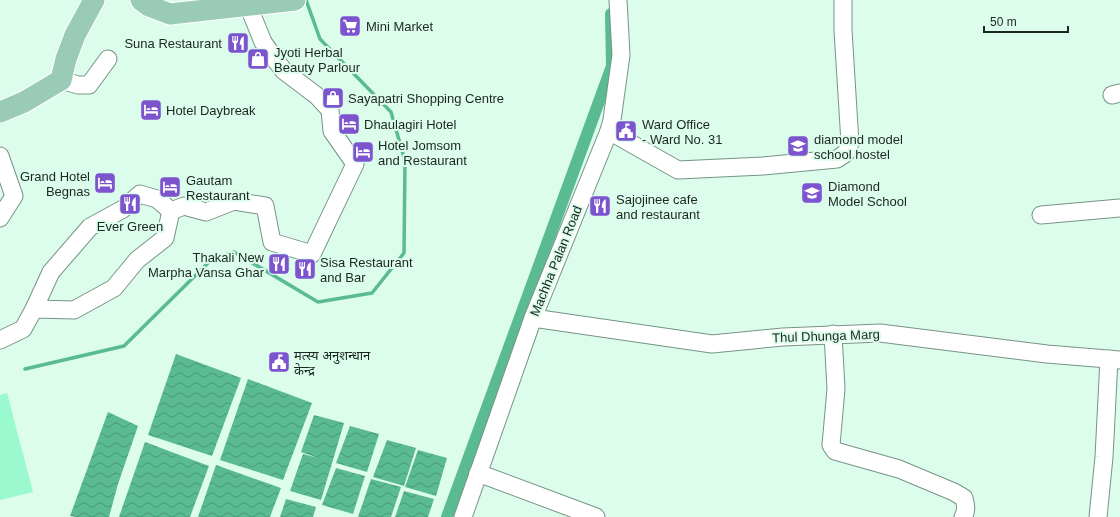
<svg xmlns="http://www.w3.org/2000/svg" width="1120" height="517" font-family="Arial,'Noto Sans Devanagari',sans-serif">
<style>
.pitch{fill:#9af9ce}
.water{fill:url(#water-waves)}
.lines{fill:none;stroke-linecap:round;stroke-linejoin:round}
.stream{stroke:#5abb92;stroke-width:3.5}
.canal{stroke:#5abb92;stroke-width:12}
.minor-casing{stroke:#769485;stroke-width:19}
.major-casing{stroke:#fff;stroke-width:23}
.minor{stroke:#fff;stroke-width:17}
.major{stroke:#9acbb6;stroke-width:21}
.labels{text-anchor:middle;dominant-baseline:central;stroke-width:4;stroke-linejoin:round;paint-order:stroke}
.poi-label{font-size:13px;fill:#1b2721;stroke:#dcfcec;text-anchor:start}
.street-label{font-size:13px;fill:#1b2721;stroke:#dcfcec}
</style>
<defs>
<pattern id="water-waves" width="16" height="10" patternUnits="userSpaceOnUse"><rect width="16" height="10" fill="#5abb92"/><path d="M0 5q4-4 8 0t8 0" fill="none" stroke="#4a9877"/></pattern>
</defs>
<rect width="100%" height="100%" fill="#dcfcec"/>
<path class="pitch" d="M7 393 33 492 0 500V395Z"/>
<g class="water">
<path d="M176 354 241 378 212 456 148 435Z"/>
<path d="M248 379 312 403 283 480 220 460Z"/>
<path d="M108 412 138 426 118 484 109 517H76L70 516Z"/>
<path d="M314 415 344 423 321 500 290 491 303 454 318 458 301 452Z"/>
<path d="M350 426 379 434 367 472 336 463Z"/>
<path d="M387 440 416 448 404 486 373 477Z"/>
<path d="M145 442 209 466 190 517H119Z"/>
<path d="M418 450 447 458 436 496 405 487Z"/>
<path d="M216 465 281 488 270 517H198Z"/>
<path d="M336 468 365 476 353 514 322 505Z"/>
<path d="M371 479 401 487 391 517H358Z"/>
<path d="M404 491 434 499 428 517H395Z"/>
<path d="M286 499 316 507 313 517H280Z"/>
</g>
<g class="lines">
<path class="stream" d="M25 369 124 346 211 260 234 252 318 302 372 293 404 253 405 161 391 112 320 39 306 0"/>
<path class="canal" d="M447 517 612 66 611 14"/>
<g class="minor-casing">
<g id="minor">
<path d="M61 80 78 85H89L108 59"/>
<path d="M1112 95 1120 93"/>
<path d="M609 131 678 170 763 166 837 159 846 153 850 143 843 30V0"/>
<path d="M0 156 14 196 0 218"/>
<path d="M1041 215 1120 208"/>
<path d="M34 309 51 272 90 227 123 209 140 194 157 199 171 211"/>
<path d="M533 318 712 344 783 337 880 333 1047 354 1120 360"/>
<path d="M833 334 836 389 831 445 835 451 899 469 954 492 964 498C966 505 967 511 963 517"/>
<path d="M0 340 23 329 34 309 74 310 114 288 137 260 165 238 171 211 184 206 206 212 234 201 265 206 272 242 312 254 355 164 332 131 330 110 317 96 284 71 274 58 263 42 248 5"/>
<path d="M478 473 596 517"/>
<path d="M463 517 533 318 609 131 612 120 621 55 618 0"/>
<path d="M1098 517 1104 457 1109 359"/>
</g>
</g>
<g class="major-casing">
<g id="major">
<path d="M141 0 149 6 170 14 295 0"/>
<path d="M0 112 24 102 61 80 66 59 75 35 94 0"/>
</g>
</g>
<use href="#minor" class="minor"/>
<use href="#major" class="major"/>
</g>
<defs>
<g id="supermarket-square" transform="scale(1.15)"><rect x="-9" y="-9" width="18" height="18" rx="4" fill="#7c54ce" stroke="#dcfcec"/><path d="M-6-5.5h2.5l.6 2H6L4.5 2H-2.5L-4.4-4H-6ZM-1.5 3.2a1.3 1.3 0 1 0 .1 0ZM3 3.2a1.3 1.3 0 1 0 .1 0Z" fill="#fff"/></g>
<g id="restaurant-square" transform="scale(1.15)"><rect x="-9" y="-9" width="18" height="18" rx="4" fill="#7c54ce" stroke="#dcfcec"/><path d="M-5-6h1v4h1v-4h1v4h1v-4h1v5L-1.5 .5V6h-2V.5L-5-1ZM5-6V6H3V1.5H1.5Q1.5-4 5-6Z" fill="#fff"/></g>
<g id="shop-square" transform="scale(1.15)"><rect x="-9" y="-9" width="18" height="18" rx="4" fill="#7c54ce" stroke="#dcfcec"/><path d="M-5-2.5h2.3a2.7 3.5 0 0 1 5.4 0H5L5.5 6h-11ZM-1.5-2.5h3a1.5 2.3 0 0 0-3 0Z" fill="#fff"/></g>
<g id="hotel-square" transform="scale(1.15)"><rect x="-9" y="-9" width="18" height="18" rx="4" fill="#7c54ce" stroke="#dcfcec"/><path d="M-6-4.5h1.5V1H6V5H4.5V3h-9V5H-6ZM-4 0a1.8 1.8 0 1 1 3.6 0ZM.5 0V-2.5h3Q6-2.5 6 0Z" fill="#fff"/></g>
<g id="civic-square" transform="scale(1.15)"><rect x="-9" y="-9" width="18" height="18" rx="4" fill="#7c54ce" stroke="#dcfcec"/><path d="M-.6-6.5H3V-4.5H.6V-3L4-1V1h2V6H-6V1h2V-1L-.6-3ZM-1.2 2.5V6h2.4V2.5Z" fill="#fff"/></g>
<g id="school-square" transform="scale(1.15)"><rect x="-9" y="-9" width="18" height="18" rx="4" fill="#7c54ce" stroke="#dcfcec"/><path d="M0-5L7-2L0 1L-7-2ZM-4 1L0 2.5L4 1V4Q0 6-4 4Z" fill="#fff"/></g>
</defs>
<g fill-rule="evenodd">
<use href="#supermarket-square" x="350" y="26"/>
<use href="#restaurant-square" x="238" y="43"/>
<use href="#shop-square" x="258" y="59"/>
<use href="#shop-square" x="333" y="98"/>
<use href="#hotel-square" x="151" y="110"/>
<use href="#hotel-square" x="349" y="124"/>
<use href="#civic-square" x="626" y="131"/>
<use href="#school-square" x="798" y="146"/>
<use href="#hotel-square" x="363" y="152"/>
<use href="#hotel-square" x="105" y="183"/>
<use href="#hotel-square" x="170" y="187"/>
<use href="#school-square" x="812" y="193"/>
<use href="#restaurant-square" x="130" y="204"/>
<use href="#restaurant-square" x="600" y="206"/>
<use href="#restaurant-square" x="279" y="264"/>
<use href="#restaurant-square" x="305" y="269"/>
<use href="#civic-square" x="279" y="362"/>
</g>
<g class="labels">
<g class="poi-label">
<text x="366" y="26">Mini Market</text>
<text x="222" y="43" text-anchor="end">Suna Restaurant</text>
<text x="274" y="52">Jyoti Herbal<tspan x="274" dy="15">Beauty Parlour</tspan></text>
<text x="348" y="98">Sayapatri Shopping Centre</text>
<text x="166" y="110">Hotel Daybreak</text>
<text x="364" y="124">Dhaulagiri Hotel</text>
<text x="642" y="124">Ward Office<tspan x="642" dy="15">- Ward No. 31</tspan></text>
<text x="814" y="139">diamond model<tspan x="814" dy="15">school hostel</tspan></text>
<text x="378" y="145">Hotel Jomsom<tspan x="378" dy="15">and Restaurant</tspan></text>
<text x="90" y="176" text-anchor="end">Grand Hotel<tspan x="90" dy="15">Begnas</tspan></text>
<text x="186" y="180">Gautam<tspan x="186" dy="15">Restaurant</tspan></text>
<text x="828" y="186">Diamond<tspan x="828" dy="15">Model School</tspan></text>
<text x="616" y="199">Sajojinee cafe<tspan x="616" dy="15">and restaurant</tspan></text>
<text x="130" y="226" text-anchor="middle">Ever Green</text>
<text x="264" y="257" text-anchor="end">Thakali New<tspan x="264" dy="15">Marpha Vansa Ghar</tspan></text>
<text x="320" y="262">Sisa Restaurant<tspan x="320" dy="15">and Bar</tspan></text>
<text x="294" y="355">मत्स्य अनुशन्धान<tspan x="294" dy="15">केन्द्र</tspan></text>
</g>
<g class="street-label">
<text transform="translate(556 261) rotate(-68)">Machha Palan Road</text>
<text transform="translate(826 336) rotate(-2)">Thul Dhunga Marg</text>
</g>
</g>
<path d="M984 26v6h84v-6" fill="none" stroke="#1b2721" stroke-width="2"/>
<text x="990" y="26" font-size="12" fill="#1b2721" stroke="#dcfcec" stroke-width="3" paint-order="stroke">50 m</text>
</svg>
